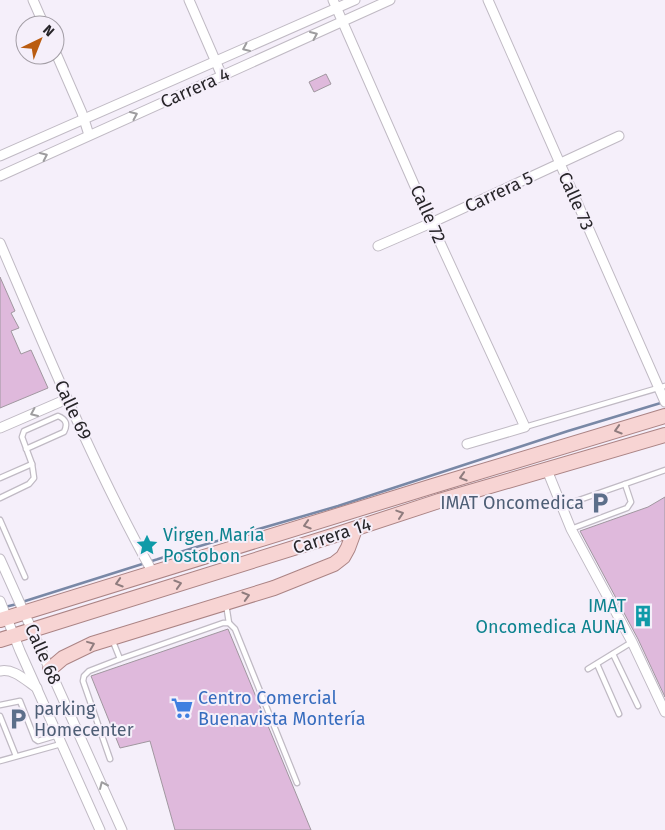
<svg xmlns="http://www.w3.org/2000/svg" width="665" height="830" font-family="'Fira Sans',sans-serif">
<style>
.lines{fill:none;stroke-linecap:round;stroke-linejoin:round}
.stream{stroke:#7988a6;stroke-width:2.5}
.building{fill:#dfb9dc;stroke:#a0979f}
.lane-casing{stroke:#c0bac4;stroke-width:7}
.street-casing{stroke:#c0bac4;stroke-width:11}
.primary-casing{stroke:#ab8485;stroke-width:16}
.lane{stroke:#fff;stroke-width:4.5}
.street{stroke:#fff;stroke-width:9}
.primary{stroke:#f7d4d3;stroke-width:14}
.oneway{stroke:#9e9d9f}
.oneway2{stroke:#8f7c7e}
.labels{text-anchor:middle;dominant-baseline:central;stroke-width:4;stroke-linejoin:round;paint-order:stroke}
.street-label{font-size:18px;fill:#272529;stroke:#f5effa}
.service-label{font-size:18px;fill:#4e5e75;stroke:#f5effa;text-anchor:end}
.culture-label{font-size:18px;fill:#0d838f;stroke:#f5effa;text-anchor:start}
.shop-label{font-size:18px;fill:#366cbe;stroke:#f5effa;text-anchor:start}
</style>
<rect width="100%" height="100%" fill="#f5effa"/>
<g class="lines">
<g class="stream">
<path d="M22 602 193 548 338 506 568 431 664 402"/>
<path d="M5 607 17 604"/>
</g>
</g>
<g class="building">
<path d="M326 74 331 84 314 92 309 82Z"/>
<path d="M0 277 15 311 11 313 19 328 11 331 21 354 31 350 48 388 0 408Z"/>
<path d="M665 497V697L638 639 580 531 648 507Z"/>
<path d="M228 629 311 830H175L150 741 120 748 91 676Z"/>
</g>
<g class="lines">
<g class="lane-casing">
<g id="lane">
<path d="M525 427 665 386"/>
<path d="M0 478 32 464"/>
<path d="M0 498 29 484 34 478 32 464 22 437 24 431 58 416C66 419 68 424 64 432L26 449"/>
<path d="M562 506 665 470"/>
<path d="M0 520 25 577"/>
<path d="M571 529 627 508 631 502 625 484"/>
<path d="M226 604 229 623"/>
<path d="M112 639 120 659"/>
<path d="M613 654 638 706"/>
<path d="M597 664 619 714"/>
<path d="M588 669 632 642"/>
<path d="M0 705 20 701 35 739 38 741 58 735"/>
<path d="M0 716 16 756"/>
<path d="M110 759 83 681 84 676 89 671 120 659 223 623H229L235 629 297 783"/>
<path d="M0 761 61 744"/>
</g>
</g>
<g class="street-casing">
<g id="street">
<path d="M33 0 44 25"/>
<path d="M189 0 222 76"/>
<path d="M333 0 431 223 525 427 467 444"/>
<path d="M488 0 665 402"/>
<path d="M55 51 82 113 89 135"/>
<path d="M0 156 355 0"/>
<path d="M0 176 390 0"/>
<path d="M0 243C48 355 94 467 153 573"/>
<path d="M378 246 431 223 619 136"/>
<path d="M0 428 67 399"/>
<path d="M547 470 571 529 632 642 665 712"/>
<path d="M0 559 122 830"/>
<path d="M0 601 20 651 100 830"/>
<path d="M0 671C14 668 26 681 37 688"/>
</g>
</g>
<g class="primary-casing">
<g id="primary">
<path d="M0 620 433 486 665 416"/>
<path d="M0 640 332 536 439 501 665 435"/>
<path d="M50 669 63 658 92 644 274 588 334 564 343 557 348 548 355 529"/>
</g>
</g>
<use href="#lane" class="lane"/>
<use href="#street" class="street"/>
<use href="#primary" class="primary"/>
</g>
<defs><path id="oneway-chevron" d="M-2-3.5L2.5 0L-2 3.5" fill="none" stroke-width="1.6" stroke-linecap="round" stroke-linejoin="round" transform="scale(1.25)"/></defs>
<g class="oneway">
<use href="#oneway-chevron" transform="translate(314 35) rotate(-24)"/>
<use href="#oneway-chevron" transform="translate(246 48) rotate(156)"/>
<use href="#oneway-chevron" transform="translate(134 115) rotate(-24)"/>
<use href="#oneway-chevron" transform="translate(44 156) rotate(-25)"/>
<use href="#oneway-chevron" transform="translate(34 413) rotate(156)"/>
<use href="#oneway-chevron" transform="translate(103 785) rotate(-114)"/>
</g>
<g class="oneway2">
<use href="#oneway-chevron" transform="translate(618 430) rotate(163)"/>
<use href="#oneway-chevron" transform="translate(463 477) rotate(163)"/>
<use href="#oneway-chevron" transform="translate(400 514) rotate(-18)"/>
<use href="#oneway-chevron" transform="translate(307 525) rotate(163)"/>
<use href="#oneway-chevron" transform="translate(119 583) rotate(163)"/>
<use href="#oneway-chevron" transform="translate(178 584) rotate(-17)"/>
<use href="#oneway-chevron" transform="translate(246 596) rotate(-16)"/>
<use href="#oneway-chevron" transform="translate(91 645) rotate(-22)"/>
</g>
<defs>
<g id="parking-bare" transform="scale(1.725)"><path d="M-3.5-5.5H1a3.5 3.5 0 0 1 0 7H-1V5.5H-3.5ZM-1-3.4V-.6H.8a1.4 1.4 0 0 0 0-2.8Z" fill="#5c6f8a" stroke="#f5effa" stroke-width="2.5" paint-order="stroke"/></g>
<g id="sight-bare" transform="scale(1.725)"><path d="M0-6L1.8-2.2L6-1.7L2.9 1.2L3.7 5.4L0 3.3L-3.7 5.4L-2.9 1.2L-6-1.7L-1.8-2.2Z" fill="#0f9aa8" stroke="#f5effa" stroke-width="2.5" paint-order="stroke"/></g>
<g id="building-bare" transform="scale(1.725)"><path d="M-4-6H4V6H1V3H-1V6H-4ZM-2.5-4.3h1.7v1.8h-1.7ZM.8-4.3h1.7v1.8H.8ZM-2.5-1h1.7V.8h-1.7ZM.8-1h1.7V.8H.8Z" fill="#0f9aa8" stroke="#f5effa" stroke-width="2.5" paint-order="stroke"/></g>
<g id="supermarket-bare" transform="scale(1.725)"><path d="M-6-5.5h2.5l.6 2H6L4.5 2H-2.5L-4.4-4H-6ZM-1.5 3.2a1.3 1.3 0 1 0 .1 0ZM3 3.2a1.3 1.3 0 1 0 .1 0Z" fill="#3f7fe0" stroke="#f5effa" stroke-width="2.5" paint-order="stroke"/></g>
</defs>
<g fill-rule="evenodd">
<use href="#parking-bare" x="600" y="503"/>
<use href="#sight-bare" x="147" y="545"/>
<use href="#building-bare" x="643" y="616"/>
<use href="#supermarket-bare" x="182" y="708"/>
<use href="#parking-bare" x="18" y="719"/>
</g>
<g class="labels">
<g class="street-label">
<text transform="translate(195 88) rotate(-24)">Carrera 4</text>
<text transform="translate(499 192) rotate(-25)">Carrera 5</text>
<text transform="translate(576 201) rotate(66)">Calle 73</text>
<text transform="translate(428 214) rotate(66)">Calle 72</text>
<text transform="translate(73 410) rotate(65)">Calle 69</text>
<text transform="translate(332 536) rotate(-18)">Carrera 14</text>
<text transform="translate(43 654) rotate(66)">Calle 68</text>
</g>
<g class="service-label">
<text x="584" y="503">IMAT Oncomedica</text>
<text x="34" y="709" text-anchor="start">parking<tspan x="34" dy="21">Homecenter</tspan></text>
</g>
<g class="culture-label">
<text x="163" y="535">Virgen María<tspan x="163" dy="21">Postobon</tspan></text>
<text x="626" y="606" text-anchor="end">IMAT<tspan x="626" dy="21">Oncomedica AUNA</tspan></text>
</g>
<g class="shop-label">
<text x="198" y="698">Centro Comercial<tspan x="198" dy="21">Buenavista Montería</tspan></text>
</g>
</g>
<g transform="translate(40 40) rotate(43)"><circle r="24" fill="#f5effa" stroke="#a39ea6"/>
<path d="M0-4L9 19L0 12L-9 19Z" fill="#ba5c10"/>
<text y="-8" font-size="14" font-weight="bold" text-anchor="middle" fill="#272529">N</text>
</g>
</svg>
